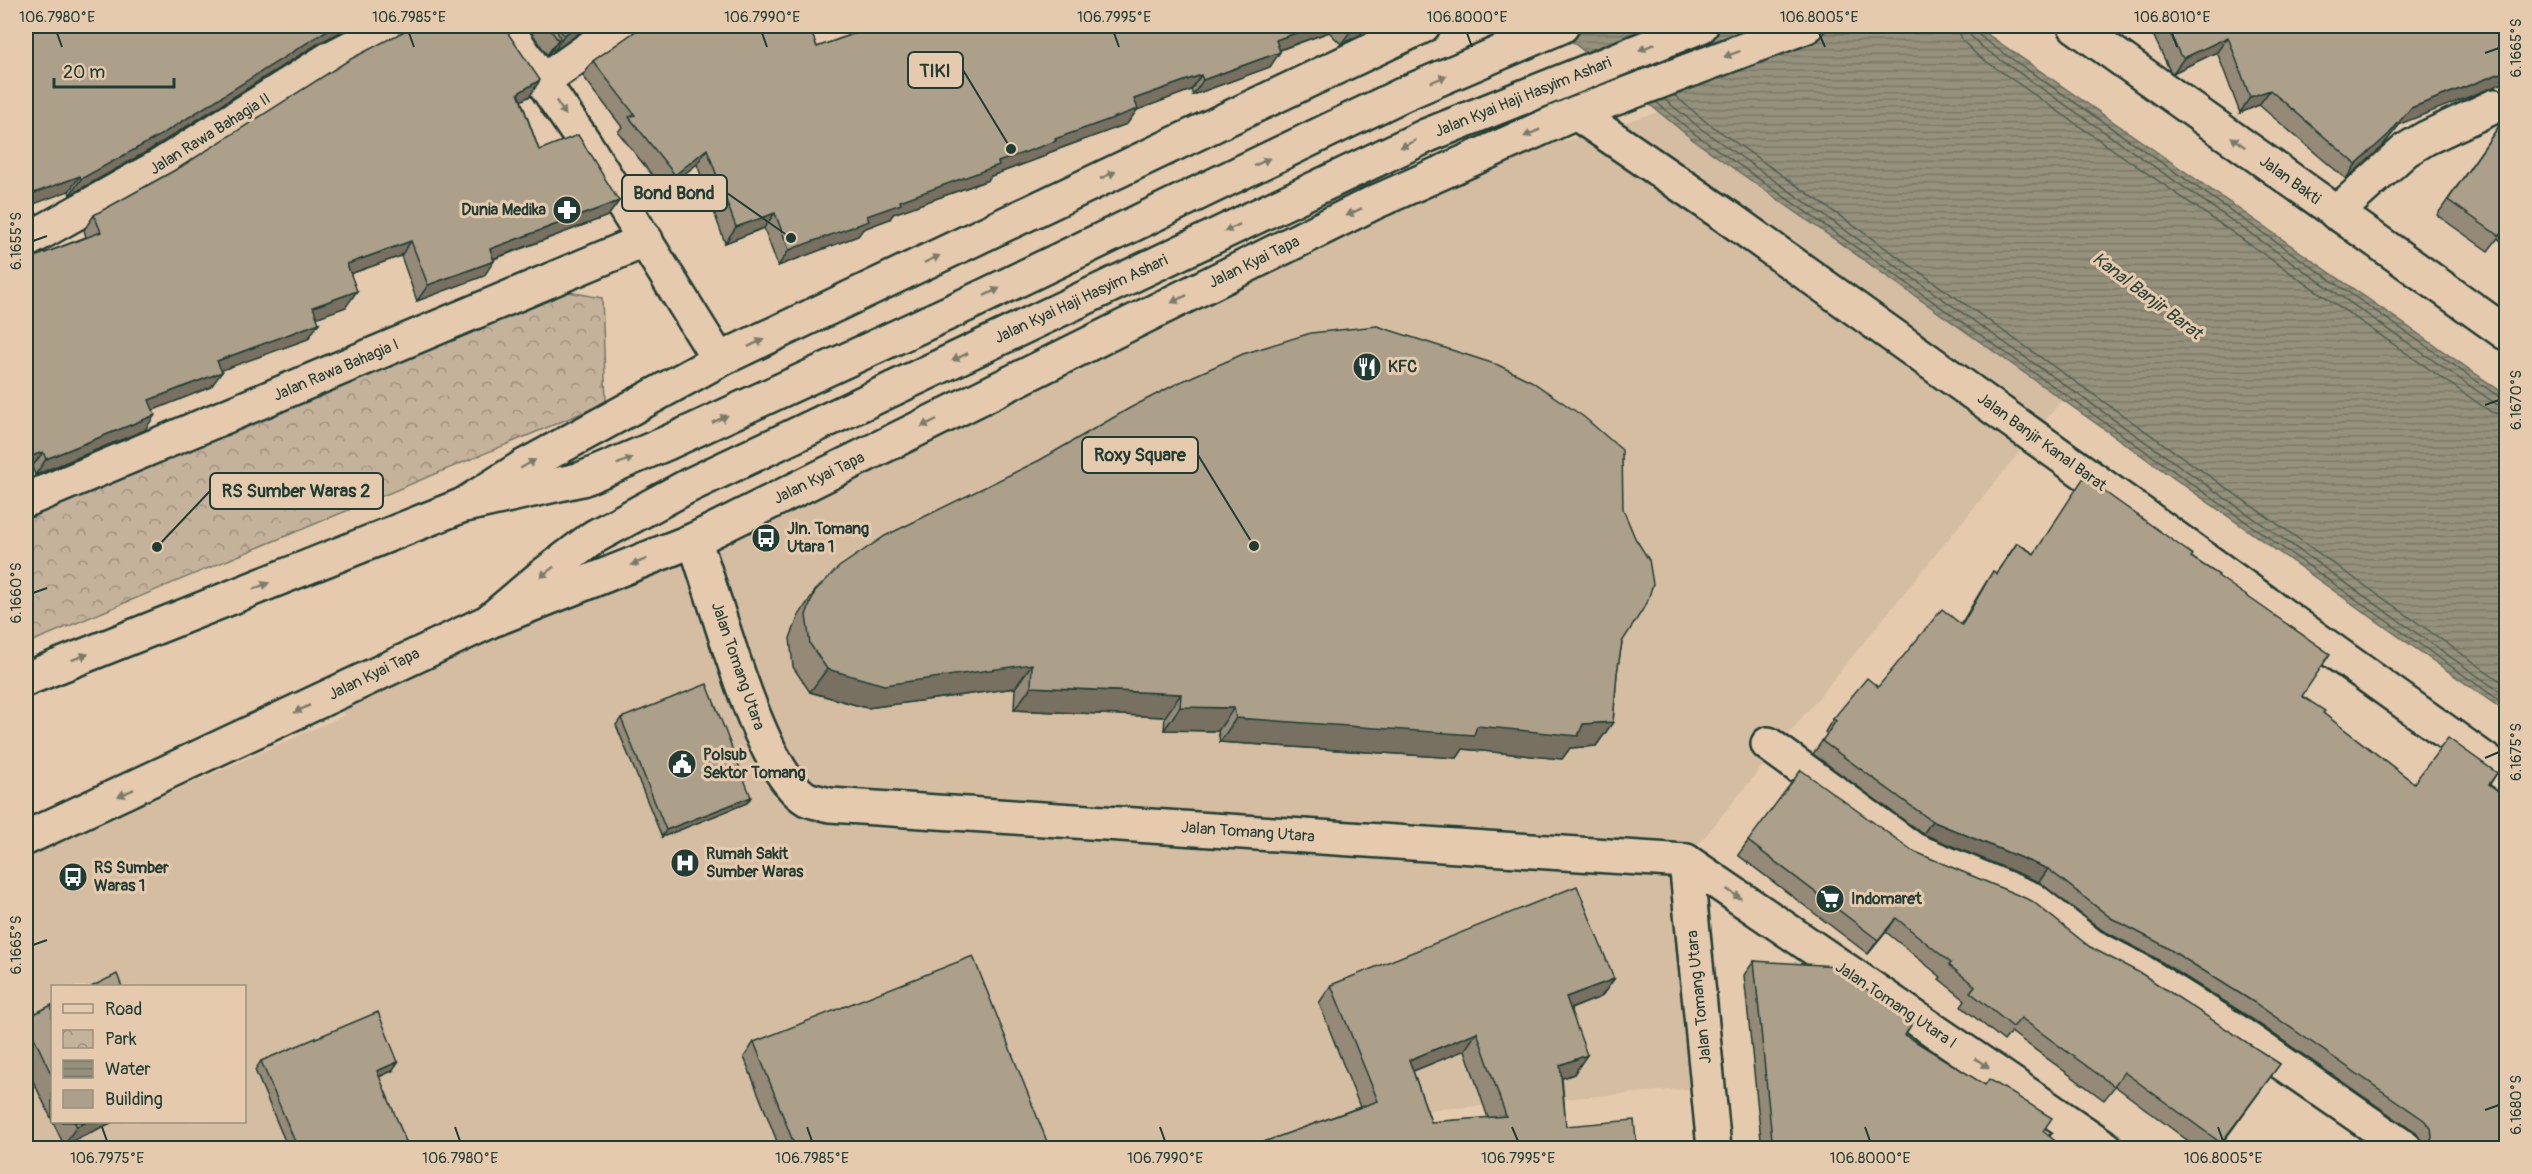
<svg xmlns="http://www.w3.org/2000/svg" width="2532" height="1174" font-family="Pangolin,sans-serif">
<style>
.built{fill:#d5bda2;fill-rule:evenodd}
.park{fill:url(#park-crowns);stroke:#727867;stroke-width:1.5}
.water{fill:url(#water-rules);stroke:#666f5f;stroke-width:1.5}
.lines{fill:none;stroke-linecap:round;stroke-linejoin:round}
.shore{stroke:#4e5f51;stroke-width:1.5}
.street-casing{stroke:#1f3d34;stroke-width:38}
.secondary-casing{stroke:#1f3d34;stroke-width:38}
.primary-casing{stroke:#1f3d34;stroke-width:38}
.street{stroke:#e6caad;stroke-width:33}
.secondary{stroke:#e6caad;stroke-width:33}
.primary{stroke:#e6caad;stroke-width:33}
.wall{fill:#948a77;stroke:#1f3d34;stroke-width:1.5;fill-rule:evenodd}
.shaded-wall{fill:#787061;stroke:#1f3d34;stroke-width:1.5}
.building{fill:#aca08a;stroke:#1f3d34;stroke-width:1.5;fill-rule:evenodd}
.oneway{fill:#797c6a}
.ticks{fill:none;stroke:#1f3d34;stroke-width:2}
.labels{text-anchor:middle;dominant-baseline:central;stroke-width:6;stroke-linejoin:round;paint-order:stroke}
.street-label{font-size:16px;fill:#1f3d34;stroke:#e6caad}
.poi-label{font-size:16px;font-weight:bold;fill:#1f3d34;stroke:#e6caad;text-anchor:start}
.water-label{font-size:18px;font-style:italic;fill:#2b453b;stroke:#e6caad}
.leader{fill:none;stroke:#1f3d34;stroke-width:2}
.callout-dot{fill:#1f3d34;stroke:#e6caad;stroke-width:2}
.callout{fill:#e6caad;stroke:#1f3d34;stroke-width:2}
.callout-label{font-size:18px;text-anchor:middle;font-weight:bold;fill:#1f3d34}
.neatline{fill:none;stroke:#1f3d34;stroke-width:2}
.ticks-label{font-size:15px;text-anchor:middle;fill:#1f3d34}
</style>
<defs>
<pattern id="park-crowns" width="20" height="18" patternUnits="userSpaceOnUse" patternTransform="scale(1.5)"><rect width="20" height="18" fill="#c5b29a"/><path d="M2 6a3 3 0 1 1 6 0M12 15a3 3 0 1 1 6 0" fill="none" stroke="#9f927e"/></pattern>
<pattern id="water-rules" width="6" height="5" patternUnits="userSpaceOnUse" patternTransform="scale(1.5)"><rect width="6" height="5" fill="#95917c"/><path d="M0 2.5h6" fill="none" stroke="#797866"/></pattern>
</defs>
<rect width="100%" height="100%" fill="#e6caad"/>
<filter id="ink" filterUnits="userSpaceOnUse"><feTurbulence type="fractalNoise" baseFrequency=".0167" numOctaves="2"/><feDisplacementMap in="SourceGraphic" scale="12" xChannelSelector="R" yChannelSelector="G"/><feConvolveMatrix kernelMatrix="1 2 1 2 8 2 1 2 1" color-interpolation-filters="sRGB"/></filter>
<g filter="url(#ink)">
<path class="built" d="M1658 112 2062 400 1685 861 1708 1087 1429 1110 1432 1148H26V857L345 715 338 695 653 561 660 572 1509 158ZM52 986H244V1122H52Z"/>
<path class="park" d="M563 291 602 298 606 403 26 644V507Z"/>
<path class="water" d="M1553 26H1979L1990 36 2506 395V712L1692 139Z"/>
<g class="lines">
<g class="shore">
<path d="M1958 26 1962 40 1977 55 2491 412 2506 416"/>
<path d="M1967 26 1970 35 1982 47 2496 404 2506 407"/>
<path d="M1975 26 1976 32 1986 41 2501 398 2506 400"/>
<path d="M1674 95 1705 121 2506 685"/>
<path d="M1664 99 1700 128 2506 696"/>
<path d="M1656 102 1695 134 2506 705"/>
</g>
<g class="street-casing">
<g id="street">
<path d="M505 26 584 142 719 360"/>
<path d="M2075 26 2506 333"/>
<path d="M543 81 621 26"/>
<path d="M1576 113 1729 218 2506 775"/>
<path d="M2336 213 2406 150 2426 138 2495 106"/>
<path d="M26 241 158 167 329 59 393 26"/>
<path d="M26 500 646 240"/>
<path d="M1768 744 1914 850 2032 899 2092 946 2142 972 2236 1031 2405 1148"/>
<path d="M1686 861 1714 1148"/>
<path d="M2062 1148 2079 1130"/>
</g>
</g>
<g class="secondary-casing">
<g id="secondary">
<path d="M465 504 523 467 719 360 1423 26"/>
<path d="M694 540C716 596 758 772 807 799 814 802 823 803 830 805L1686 861 2106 1148"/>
<path d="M495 619 694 540 1373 203 1576 113 1807 26"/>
</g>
</g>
<g class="primary-casing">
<g id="primary">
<path d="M26 679 461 506 582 479 667 443 972 302 1406 93 1562 26"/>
<path d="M26 838 488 622 541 577 594 537 688 486 1428 135 1701 26"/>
</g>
</g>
<use href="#street" class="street"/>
<use href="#secondary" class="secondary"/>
<use href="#primary" class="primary"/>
</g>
<g class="wall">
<path d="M26 26H353L319 43 148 151 70 195Z"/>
<path d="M411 26H503L530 96 521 100 539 150 619 201 608 216 494 259 484 276 417 301 401 256 350 274 346 307 317 317 308 339 221 370 211 387 153 410 145 430 35 475 32 467 29 259 86 237 84 230 94 215 179 168 411 28Z"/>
<path d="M527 26H589L554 51 552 49 547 55Z"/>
<path d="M640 26H809L817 47 872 27 871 26H1368L1360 35 1341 44 1329 32 1280 50 1270 67 1193 95 1191 90 1137 110 1127 124 1048 153 1045 156 991 176 988 180 893 214 890 219 863 229 858 236 778 266 764 228 725 243 697 164 664 190 618 132 622 127 583 76 593 61 639 29Z"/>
<path d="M2149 26H2506L2400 124 2379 150 2346 179 2259 105 2240 113 2217 52 2173 73 2170 71Z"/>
<path d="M2506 116V247L2498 238 2488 251 2437 215Z"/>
<path d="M2017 543 2033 553 2191 557 2218 576 2302 696 2323 713 2414 783 2497 773 2490 784 2506 1149H2424L2422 1141 2416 1133 2246 1015 2152 956 2102 930 2039 882 1923 834 1813 754 1827 734 1825 732 1833 719 1878 687 1961 624 1985 584 1993 571 1996 573Z"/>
<path d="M815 591 1622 642 1617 673 1613 722 1596 746 1570 748 1562 759 1463 749 1457 758 1220 742 1218 731 1164 730 1165 717 1014 710 1015 688 867 708 810 692 793 667 790 638 799 615Z"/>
<path d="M621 718 751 797 747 803 662 837 616 725Z"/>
<path d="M1748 841 1913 851 2090 947 2280 1064 2218 1149H2199L2115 1086 2104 1100 2011 1032 2004 1041 1961 1006 1965 1000 1939 979 1941 977 1886 932 1868 954 1738 855Z"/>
<path d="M1754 961 1848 977 1905 1035 2043 1131 2060 1148 2062 1149H1762L1744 975Z"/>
<path d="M1614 979 1601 997 1571 1009 1574 1074 1562 1078 1566 1126 1637 1149H1257L1261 1143 1360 1107 1319 1003 1331 985ZM1465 1050 1488 1118 1431 1122 1413 1071Z"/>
<path d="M52 1005V1122H113L64 1145 26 1066V1018Z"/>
<path d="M754 1042 1050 1149H780L744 1057Z"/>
<path d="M261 1061 392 1071 379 1077 409 1149 288 1148 255 1070Z"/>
</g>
<g class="shaded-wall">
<path d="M334 26H353L319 43 148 151 70 195 81 179Z"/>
<path d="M578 26H589L554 51 564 35Z"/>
<path d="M1316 26H1334L1329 32 1265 55 1276 40Z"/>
<path d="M1359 26H1368L1360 35 1341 44 1352 29Z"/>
<path d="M2228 37 2217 52 2173 73 2184 58Z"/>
<path d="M560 38 549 54 547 55 558 40Z"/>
<path d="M1280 52 1270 67 1193 95 1203 80Z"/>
<path d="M2506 71V82L2400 124 2379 150 2346 179 2356 164 2411 108Z"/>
<path d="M1201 75 1191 90 1137 110 1127 124 1048 153 1045 156 991 176 988 180 893 214 890 219 863 229 858 236 778 266 789 250 867 216 900 201 998 162 1134 99Z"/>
<path d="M540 80 530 96 508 108 518 93Z"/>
<path d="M2270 90 2259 105 2240 113 2250 97Z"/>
<path d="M707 149 697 164 664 190 675 175Z"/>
<path d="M80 176 69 191 26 207V196Z"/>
<path d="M619 201 608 216 479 264 490 249Z"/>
<path d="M775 213 764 228 725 243 736 227Z"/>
<path d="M411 241 401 256 336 279 347 264Z"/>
<path d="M494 261 484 276 417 301 428 285Z"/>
<path d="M357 291 346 307 302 323 313 307Z"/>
<path d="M319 323 308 339 206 376 217 361Z"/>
<path d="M222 372 211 387 139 416 149 400Z"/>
<path d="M155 415 145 430 35 475 46 459Z"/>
<path d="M43 452 32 467 26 470V458Z"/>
<path d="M1032 664 1015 688 867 708 810 692 827 669Z"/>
<path d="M1031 687 1181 694 1165 717 1014 710Z"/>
<path d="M1180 707 1234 708 1218 731 1164 730Z"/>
<path d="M1236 718 1477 726 1583 724 1613 722 1596 746 1570 748 1562 759 1463 749 1457 758 1220 742Z"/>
<path d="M751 797 747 803 662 837 666 830Z"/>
<path d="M1932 821 2048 869 2039 882 1923 834Z"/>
<path d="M1896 918 1886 932 1868 954 1878 940Z"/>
<path d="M1614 979 1601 997 1554 1015 1566 997Z"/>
<path d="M1477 1032 1465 1050 1396 1078 1409 1060Z"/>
<path d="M1587 1055 1574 1074 1548 1083 1560 1065Z"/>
<path d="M398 1062 392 1071 371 1080 377 1071Z"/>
<path d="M87 1122H113L64 1145 77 1126Z"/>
</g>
<g class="building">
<path d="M26 26H334L159 136 81 179 80 176 26 196Z"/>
<path d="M414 26H503L540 80 518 93 539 150 578 135 619 201 490 249 494 261 428 285 411 241 347 264 357 291 313 307 319 323 217 361 222 372 149 400 155 415 46 459 43 452 26 458V250L29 259 101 232 94 215 179 168 349 60Z"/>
<path d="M548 26H555L560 38 558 40Z"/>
<path d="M557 26H578L564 35Z"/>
<path d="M643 26H809L817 47 876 26H1316L1276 40 1280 52 1203 80 1201 75 1134 99 1138 109 1055 139 1056 141 998 162 999 165 900 201 901 204 867 216 869 221 789 250 775 213 736 227 707 149 675 175 629 117 635 115 593 61Z"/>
<path d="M1348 26H1359L1352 29Z"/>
<path d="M2167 26H2506V71L2411 108 2389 134 2356 164 2270 90 2250 97 2228 37 2184 58 2180 55Z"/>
<path d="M2506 116V226L2499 236 2448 200Z"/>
<path d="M1377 326 1498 365 1531 381 1584 417 1622 450 1623 509 1635 538 1649 560 1653 584 1647 603 1622 642 1617 673 1613 722 1583 724 1578 736 1477 726 1474 735 1236 718 1234 708 1180 707 1181 694 1031 687 1032 664 884 685 827 669 810 644 806 615 815 591 839 567 885 536 1040 460 1130 408 1178 383 1243 354 1311 333Z"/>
<path d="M2084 477 2193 555 2191 557 2219 575 2218 576 2330 654 2302 696 2325 711 2323 713 2414 783 2448 738 2497 773 2489 784 2506 797V1149H2436L2430 1144 2432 1137 2431 1128 2424 1120 2255 1003 2161 944 2111 918 2048 869 1932 821 1822 741 1836 721 1833 719 1867 678 1878 687 1942 609 1962 625 1993 571 1997 574 2017 543 2034 554Z"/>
<path d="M707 684 751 797 666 830 621 718Z"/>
<path d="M1801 770 1913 851 2032 901 2090 947 2142 974 2280 1064 2221 1143 2124 1072 2114 1086 2021 1018 2013 1027 1970 992 1975 986 1949 965 1951 963 1896 918 1878 940 1748 841Z"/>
<path d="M1577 886 1614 979 1566 997 1587 1055 1560 1065 1566 1126 1634 1120 1637 1149H1263L1261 1143 1378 1101 1331 985ZM1477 1032 1506 1116 1431 1122 1409 1060Z"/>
<path d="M973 956 1050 1149H796L754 1042Z"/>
<path d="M1754 961 1837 966 1850 974 1847 977 1915 1019 1905 1035 1985 1085 1989 1079 2052 1118 2043 1131 2054 1140 2060 1148 2062 1149H1773Z"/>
<path d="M117 974 122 987H91Z"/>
<path d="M52 1005V1076L26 1020V1018Z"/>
<path d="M378 1012 398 1062 377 1071 409 1149H285L296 1144 261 1061Z"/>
<path d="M74 1122H87L77 1126Z"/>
</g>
<defs><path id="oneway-solid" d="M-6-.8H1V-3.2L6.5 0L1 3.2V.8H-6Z" transform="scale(1.5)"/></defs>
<g class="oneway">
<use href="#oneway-solid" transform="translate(1647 47) rotate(158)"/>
<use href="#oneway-solid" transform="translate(1732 54) rotate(159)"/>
<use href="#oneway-solid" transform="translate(1439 79) rotate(-23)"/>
<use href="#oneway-solid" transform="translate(561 108) rotate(56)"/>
<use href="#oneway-solid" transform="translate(1532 133) rotate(156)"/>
<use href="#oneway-solid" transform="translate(2238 142) rotate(-144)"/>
<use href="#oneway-solid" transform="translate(1408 144) rotate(155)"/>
<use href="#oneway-solid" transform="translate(1262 162) rotate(-26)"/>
<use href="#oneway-solid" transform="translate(1108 175) rotate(-25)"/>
<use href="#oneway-solid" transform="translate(1354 212) rotate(154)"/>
<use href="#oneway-solid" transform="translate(1232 228) rotate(155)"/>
<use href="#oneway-solid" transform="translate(932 259) rotate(-25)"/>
<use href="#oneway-solid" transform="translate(992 292) rotate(-26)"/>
<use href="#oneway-solid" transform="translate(1179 299) rotate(154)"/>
<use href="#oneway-solid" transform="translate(756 343) rotate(-25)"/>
<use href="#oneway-solid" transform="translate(960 357) rotate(155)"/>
<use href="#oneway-solid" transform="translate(720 419) rotate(-25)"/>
<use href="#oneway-solid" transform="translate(929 423) rotate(154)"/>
<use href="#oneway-solid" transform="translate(625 461) rotate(-22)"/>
<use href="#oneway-solid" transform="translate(528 464) rotate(-30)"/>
<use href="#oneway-solid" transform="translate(639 562) rotate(158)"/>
<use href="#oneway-solid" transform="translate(547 572) rotate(143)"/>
<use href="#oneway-solid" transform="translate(261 586) rotate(-22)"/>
<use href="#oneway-solid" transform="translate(80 657) rotate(-21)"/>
<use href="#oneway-solid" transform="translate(302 709) rotate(154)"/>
<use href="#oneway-solid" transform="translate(126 793) rotate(155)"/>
<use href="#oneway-solid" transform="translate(1734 894) rotate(34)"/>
<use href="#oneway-solid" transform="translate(1982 1063) rotate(34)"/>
</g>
</g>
<path class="ticks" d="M57 33 62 47M409 33 414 47M762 33 767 47M1114 33 1119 47M1467 33 1472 47M1819 33 1825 47M2172 33 2177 47M2485 53 2499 48M33 241 47 236M2485 405 2499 400M33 593 47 588M2485 758 2499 752M33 945 47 940M2485 1110 2499 1105M102 1127 107 1141M455 1127 460 1141M807 1127 812 1141M1160 1127 1165 1141M1512 1127 1518 1141M1865 1127 1870 1141M2218 1127 2223 1141"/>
<defs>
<g id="pharmacy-disc" transform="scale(1.5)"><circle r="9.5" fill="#1f3d34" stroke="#e6caad"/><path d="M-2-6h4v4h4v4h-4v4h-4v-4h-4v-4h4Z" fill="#fff"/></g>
<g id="restaurant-disc" transform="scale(1.5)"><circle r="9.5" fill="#1f3d34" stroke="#e6caad"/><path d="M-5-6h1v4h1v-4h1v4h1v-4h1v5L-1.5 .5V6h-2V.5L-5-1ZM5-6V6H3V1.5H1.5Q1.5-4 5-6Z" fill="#fff"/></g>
<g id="bus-disc" transform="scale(1.5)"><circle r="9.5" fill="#1f3d34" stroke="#e6caad"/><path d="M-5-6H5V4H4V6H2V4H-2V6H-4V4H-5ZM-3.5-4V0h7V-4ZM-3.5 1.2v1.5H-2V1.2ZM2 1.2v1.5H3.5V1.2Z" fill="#fff"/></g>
<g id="civic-disc" transform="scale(1.5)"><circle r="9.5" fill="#1f3d34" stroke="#e6caad"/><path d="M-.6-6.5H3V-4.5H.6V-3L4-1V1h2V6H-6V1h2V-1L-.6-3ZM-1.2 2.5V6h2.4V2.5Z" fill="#fff"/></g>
<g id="hospital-disc" transform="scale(1.5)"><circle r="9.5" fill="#1f3d34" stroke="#e6caad"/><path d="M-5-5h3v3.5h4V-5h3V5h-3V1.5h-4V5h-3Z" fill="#fff"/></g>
<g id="supermarket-disc" transform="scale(1.5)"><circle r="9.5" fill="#1f3d34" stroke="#e6caad"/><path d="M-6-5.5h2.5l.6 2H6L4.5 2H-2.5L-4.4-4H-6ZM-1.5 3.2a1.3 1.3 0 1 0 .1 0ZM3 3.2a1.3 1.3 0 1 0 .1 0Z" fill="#fff"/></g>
</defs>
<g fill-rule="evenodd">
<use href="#pharmacy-disc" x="567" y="210"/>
<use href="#restaurant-disc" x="1367" y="367"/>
<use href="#bus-disc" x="766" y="538"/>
<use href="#civic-disc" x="682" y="764"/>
<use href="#hospital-disc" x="685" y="863"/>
<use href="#bus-disc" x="73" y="877"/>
<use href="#supermarket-disc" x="1830" y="899"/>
</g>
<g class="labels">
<g class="street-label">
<text transform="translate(1523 97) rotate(-22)">Jalan Kyai Haji Hasyim Ashari</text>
<text transform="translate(210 134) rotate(-32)">Jalan Rawa Bahagia II</text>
<text transform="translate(2290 180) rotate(36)">Jalan Bakti</text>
<text transform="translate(1254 262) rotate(-26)">Jalan Kyai Tapa</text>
<text transform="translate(1081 299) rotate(-25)">Jalan Kyai Haji Hasyim Ashari</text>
<text transform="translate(336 370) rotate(-23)">Jalan Rawa Bahagia I</text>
<text transform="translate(2042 442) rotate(36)">Jalan Banjir Kanal Barat</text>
<text transform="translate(819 478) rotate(-26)">Jalan Kyai Tapa</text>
<text transform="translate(738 666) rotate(71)">Jalan Tomang Utara</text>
<text transform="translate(374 674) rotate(-26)">Jalan Kyai Tapa</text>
<text transform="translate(1248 832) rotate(4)">Jalan Tomang Utara</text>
<text transform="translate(1699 997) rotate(-96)">Jalan Tomang Utara</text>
<text transform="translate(1896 1005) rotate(34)">Jalan Tomang Utara I</text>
</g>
<g class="poi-label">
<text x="546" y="210" text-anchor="end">Dunia Medika</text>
<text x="1388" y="367">KFC</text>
<text x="787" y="529">Jln. Tomang<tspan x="787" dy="18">Utara 1</tspan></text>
<text x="703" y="755">Polsub<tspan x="703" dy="18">Sektor Tomang</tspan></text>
<text x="706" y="854">Rumah Sakit<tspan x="706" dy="18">Sumber Waras</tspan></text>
<text x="94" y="868">RS Sumber<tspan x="94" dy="18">Waras 1</tspan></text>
<text x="1851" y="899">Indomaret</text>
</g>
<g class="water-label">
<text transform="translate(2147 296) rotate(37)">Kanal Banjir Barat</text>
</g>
</g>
<path class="leader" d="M1011 149L963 70M791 238L727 193M1254 546L1198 455M157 547L210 491"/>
<g class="callout-dot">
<circle cx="1011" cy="149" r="6"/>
<circle cx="791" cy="238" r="6"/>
<circle cx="1254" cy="546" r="6"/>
<circle cx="157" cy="547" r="6"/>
</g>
<g class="callout">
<rect x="908" y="52" width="55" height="36" rx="6"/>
<rect x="622" y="175" width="105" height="36" rx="6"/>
<rect x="1082" y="437" width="116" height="36" rx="6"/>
<rect x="210" y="473" width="173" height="36" rx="6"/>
</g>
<g class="callout-label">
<text x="935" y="77">TIKI</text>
<text x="674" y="199">Bond Bond</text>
<text x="1140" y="461">Roxy Square</text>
<text x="296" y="497">RS Sumber Waras 2</text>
</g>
<rect width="2532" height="1174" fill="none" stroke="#e6caad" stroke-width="66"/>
<rect x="51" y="985" width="195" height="138" fill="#e6caad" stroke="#96927d" stroke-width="1.5"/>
<rect x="63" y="1004" width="30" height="9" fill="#e6caad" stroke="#96927d" stroke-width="1.5"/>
<text x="105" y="1015" font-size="18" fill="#1f3d34">Road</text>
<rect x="63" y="1030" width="30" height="18" fill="url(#park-crowns)" stroke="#96927d" stroke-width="1.5"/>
<text x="105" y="1045" font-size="18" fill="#1f3d34">Park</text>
<rect x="63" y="1060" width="30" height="18" fill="url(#water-rules)" stroke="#96927d" stroke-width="1.5"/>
<text x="105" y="1075" font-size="18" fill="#1f3d34">Water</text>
<rect x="63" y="1090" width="30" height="18" fill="#aca08a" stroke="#96927d" stroke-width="1.5"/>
<text x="105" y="1105" font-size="18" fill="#1f3d34">Building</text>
<path d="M54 78v9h120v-9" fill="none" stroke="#1f3d34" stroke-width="3"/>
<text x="63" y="78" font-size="18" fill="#1f3d34" stroke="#e6caad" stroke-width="4.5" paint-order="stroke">20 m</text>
<rect x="33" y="33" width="2466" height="1108" class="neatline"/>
<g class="ticks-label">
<text x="57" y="22">106.7980°E</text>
<text x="409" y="22">106.7985°E</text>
<text x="762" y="22">106.7990°E</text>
<text x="1114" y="22">106.7995°E</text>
<text x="1467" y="22">106.8000°E</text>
<text x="1819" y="22">106.8005°E</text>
<text x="2172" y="22">106.8010°E</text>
<text transform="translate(2516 48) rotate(-90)" y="5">6.1665°S</text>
<text transform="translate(16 241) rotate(-90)" y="5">6.1655°S</text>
<text transform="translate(2516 400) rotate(-90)" y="5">6.1670°S</text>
<text transform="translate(16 593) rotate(-90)" y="5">6.1660°S</text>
<text transform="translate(2516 752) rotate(-90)" y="5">6.1675°S</text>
<text transform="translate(16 945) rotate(-90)" y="5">6.1665°S</text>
<text transform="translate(2516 1105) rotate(-90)" y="5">6.1680°S</text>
<text x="107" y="1163">106.7975°E</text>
<text x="460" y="1163">106.7980°E</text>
<text x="812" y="1163">106.7985°E</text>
<text x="1165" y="1163">106.7990°E</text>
<text x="1518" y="1163">106.7995°E</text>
<text x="1870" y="1163">106.8000°E</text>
<text x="2223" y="1163">106.8005°E</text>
</g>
</svg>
